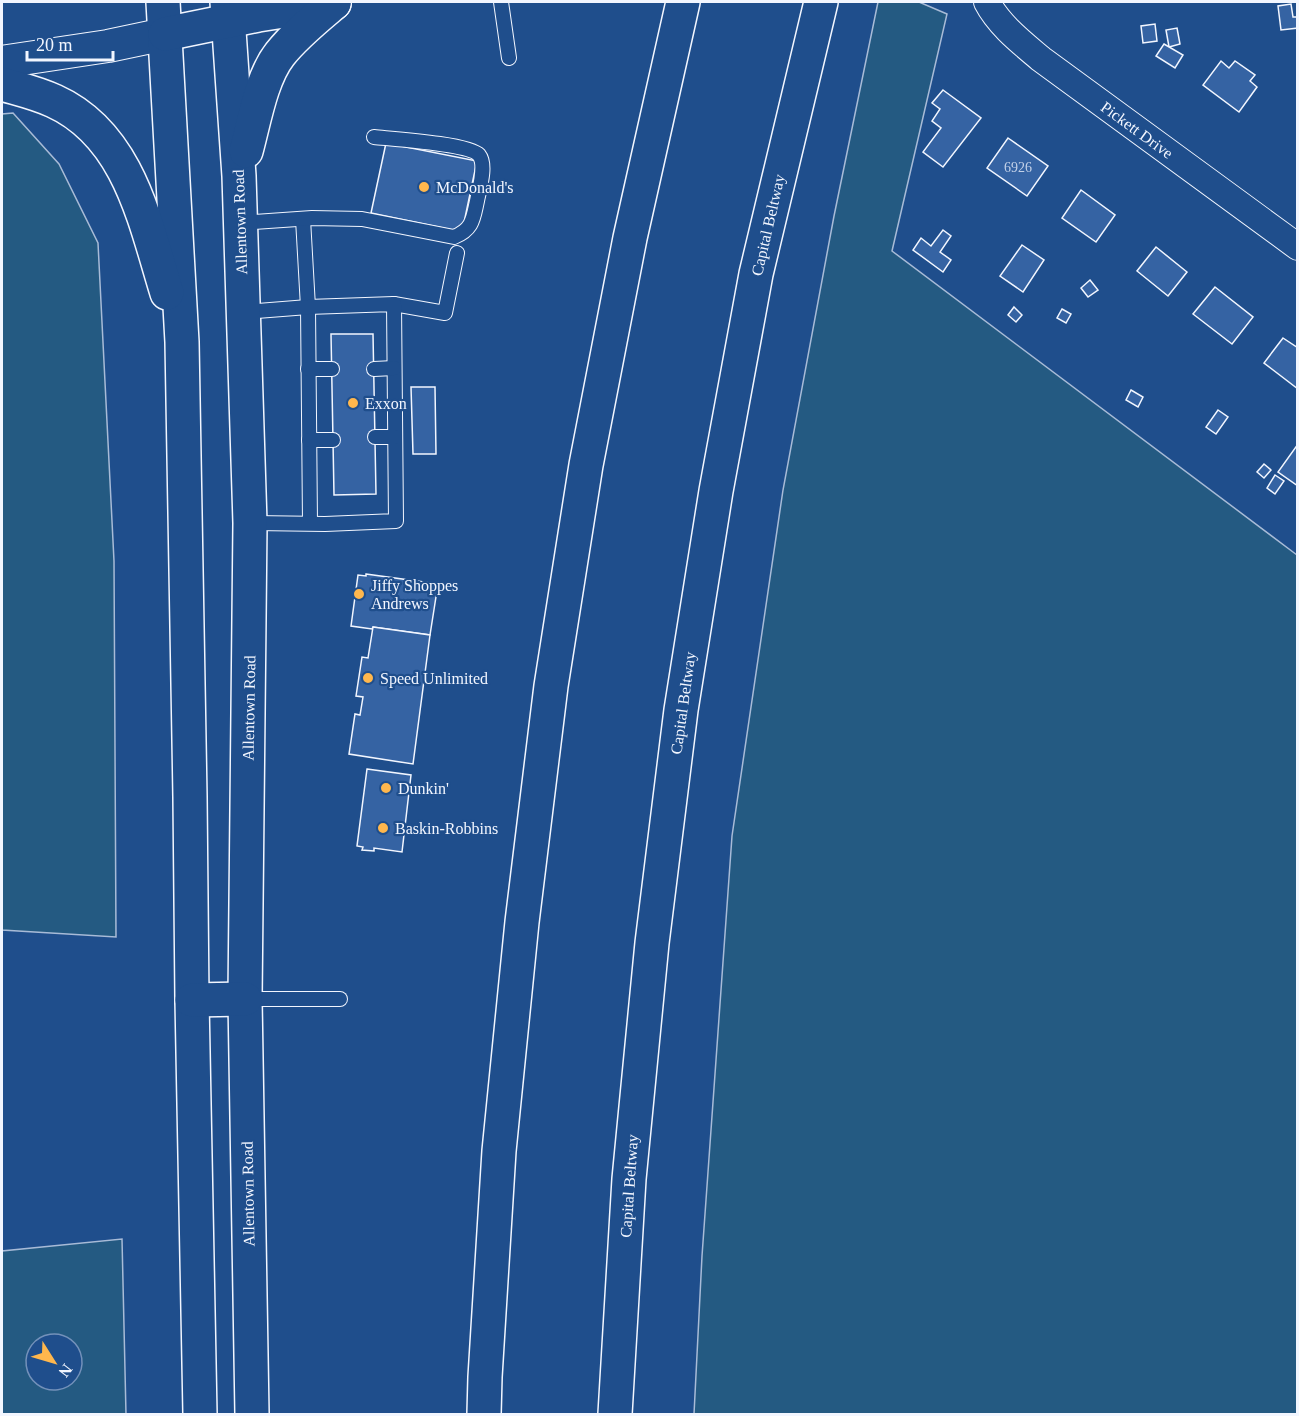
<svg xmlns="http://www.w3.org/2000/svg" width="1299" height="1416" font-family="Georgia,serif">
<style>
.green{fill:#245a82;stroke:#a8bbd7;stroke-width:1.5;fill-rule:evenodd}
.building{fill:#3563a3;stroke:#f2f6ff;stroke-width:1.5}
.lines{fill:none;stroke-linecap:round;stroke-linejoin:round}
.service-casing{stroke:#f2f6ff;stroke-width:16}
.minor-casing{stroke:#f2f6ff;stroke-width:28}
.tertiary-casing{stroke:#f2f6ff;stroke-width:34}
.secondary-casing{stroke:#f2f6ff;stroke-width:36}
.motorway-casing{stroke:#f2f6ff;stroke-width:36}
.service{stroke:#1f4e8c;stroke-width:14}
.minor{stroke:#1f4e8c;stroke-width:26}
.tertiary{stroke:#1f4e8c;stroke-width:32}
.secondary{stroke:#1f4e8c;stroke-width:33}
.motorway{stroke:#1f4e8c;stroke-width:33}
.poi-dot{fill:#ffb74d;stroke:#1f4e8c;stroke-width:2}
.labels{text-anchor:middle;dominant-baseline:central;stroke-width:4.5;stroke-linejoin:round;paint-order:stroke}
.number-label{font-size:14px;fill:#c3d1e8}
.street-label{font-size:16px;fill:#f2f6ff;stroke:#1f4e8c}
.poi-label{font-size:16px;fill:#f2f6ff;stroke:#1f4e8c;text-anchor:start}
</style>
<rect width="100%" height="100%" fill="#1f4e8c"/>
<g class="green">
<path d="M878 2H919L947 14 892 251 1297 555V1414H694L702 1256 732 836 783 490 834 216Z"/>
<path d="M13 113 59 164 98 243 114 561 116 937 2 930V114Z"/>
<path d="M122 1239 126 1414H2V1251ZM36 1344H72V1380H36Z"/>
</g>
<g class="building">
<path d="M1291 4 1293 17H1297L1298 28 1281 30 1278 6Z"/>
<path d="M1155 24 1157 41 1143 43 1141 26Z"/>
<path d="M1177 28 1180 44 1169 47 1166 30Z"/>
<path d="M1164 44 1183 55 1175 68 1156 56Z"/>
<path d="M1221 61 1229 68 1235 61 1255 75 1250 81 1257 87 1239 112 1203 85Z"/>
<path d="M943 90 981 118 943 167 923 152 941 128 932 121 940 109 932 103Z"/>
<path d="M1008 138 1048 166 1027 196 987 168Z"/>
<path d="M386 143 477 161 462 232 371 213Z"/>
<path d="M1081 190 1115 215 1096 242 1062 218Z"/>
<path d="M943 230 951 236 940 252 951 260 943 272 913 250 921 238 931 246Z"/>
<path d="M1022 245 1044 260 1023 292 1000 276Z"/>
<path d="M1156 247 1187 272 1168 296 1137 271Z"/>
<path d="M1090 280 1098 290 1088 297 1081 288Z"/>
<path d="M1215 287 1253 317 1232 344 1193 314Z"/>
<path d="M1014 307 1022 315 1016 322 1008 315Z"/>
<path d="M1062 309 1071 314 1066 323 1057 318Z"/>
<path d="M331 334H373L376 494 334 495Z"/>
<path d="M1283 338 1298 348V389L1264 363Z"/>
<path d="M411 387H435L436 454H413Z"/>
<path d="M1131 390 1143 397 1138 407 1126 400Z"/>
<path d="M1218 410 1228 417 1216 434 1206 427Z"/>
<path d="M1298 444V486L1278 472Z"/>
<path d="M1264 464 1271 470 1264 478 1257 472Z"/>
<path d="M1275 475 1284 481 1275 494 1267 488Z"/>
<path d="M366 574 438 584 430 635 373 627 372 629 351 626 358 575 366 576Z"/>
<path d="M373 627 430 635 413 764 349 754 355 714 360 715 363 697 356 696 362 657 368 658Z"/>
<path d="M367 769 411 775 402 852 374 848V851L362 850 363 847 357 846Z"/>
</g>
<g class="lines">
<g class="service-casing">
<g id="service">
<path d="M501 2 509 58"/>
<path d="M303 219 308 307 310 523"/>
<path d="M241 223 312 218 362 219 454 237C473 229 473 219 477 201 479 190 487 165 479 155 469 144 393 139 374 137"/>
<path d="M394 304 445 313 457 253"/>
<path d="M243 312 308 307 394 304 396 521 325 524 250 523"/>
<path d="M308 369H332"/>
<path d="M374 369 394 368"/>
<path d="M375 437H395"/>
<path d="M309 440H333"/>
<path d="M245 999H340"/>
</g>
</g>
<g class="minor-casing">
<path id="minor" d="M987 2C999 25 1021 42 1041 59L1298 247"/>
</g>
<g class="tertiary-casing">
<path id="tertiary" d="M2 62 108 46 165 34"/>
</g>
<g class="secondary-casing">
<g id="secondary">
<path d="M163 2 182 342 190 797 192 1000 200 1414"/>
<path d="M227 2 239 176 250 523 245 999 252 1414"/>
<path d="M165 34 258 15 334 3"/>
<path d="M2 84C19 89 37 93 54 101 129 135 145 222 167 293"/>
<path d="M246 151C254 122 261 78 280 54 295 35 315 19 334 3"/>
<path d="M192 1000 245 999"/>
</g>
</g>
<g class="motorway-casing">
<g id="motorway">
<path d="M484 1414 485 1377 499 1151 522 922 551 686 586 465 630 238 683 2"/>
<path d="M615 1414 629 1179 652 943 681 710 716 491 756 274 821 2"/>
</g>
</g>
<use href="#service" class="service"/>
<use href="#minor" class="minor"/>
<use href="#tertiary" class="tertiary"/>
<use href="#secondary" class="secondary"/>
<use href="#motorway" class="motorway"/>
</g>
<g class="poi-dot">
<circle cx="424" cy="187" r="6"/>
<circle cx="353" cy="403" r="6"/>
<circle cx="359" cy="594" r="6"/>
<circle cx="368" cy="678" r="6"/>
<circle cx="386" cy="788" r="6"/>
<circle cx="383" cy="828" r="6"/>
</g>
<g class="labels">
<g class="number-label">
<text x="1018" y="167">6926</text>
</g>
<g class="street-label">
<text transform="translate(1137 130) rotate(36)">Pickett Drive</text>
<text transform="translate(240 222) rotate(-92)">Allentown Road</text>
<text transform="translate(768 225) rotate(-77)">Capital Beltway</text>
<text transform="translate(683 703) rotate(-82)">Capital Beltway</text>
<text transform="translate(249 708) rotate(-89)">Allentown Road</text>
<text transform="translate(629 1186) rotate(-86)">Capital Beltway</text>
<text transform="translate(248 1194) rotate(-91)">Allentown Road</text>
</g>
<g class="poi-label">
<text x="436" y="187">McDonald's</text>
<text x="365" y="403">Exxon</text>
<text x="371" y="585">Jiffy Shoppes<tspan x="371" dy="18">Andrews</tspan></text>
<text x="380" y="678">Speed Unlimited</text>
<text x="398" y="788">Dunkin'</text>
<text x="395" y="828">Baskin-Robbins</text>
</g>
</g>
<rect width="1299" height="1416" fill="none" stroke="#f2f6ff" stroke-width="6"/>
<g transform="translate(54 1362) rotate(127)"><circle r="28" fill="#1f4e8c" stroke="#7391ba" stroke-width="1.5"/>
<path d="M0-4.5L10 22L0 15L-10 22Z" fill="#ffb74d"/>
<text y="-9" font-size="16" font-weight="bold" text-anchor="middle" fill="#f2f6ff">N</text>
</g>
<path d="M27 51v9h86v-9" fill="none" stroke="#f2f6ff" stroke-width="3"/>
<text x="36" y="51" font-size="18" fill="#f2f6ff" stroke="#1f4e8c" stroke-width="4.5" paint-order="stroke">20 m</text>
</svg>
